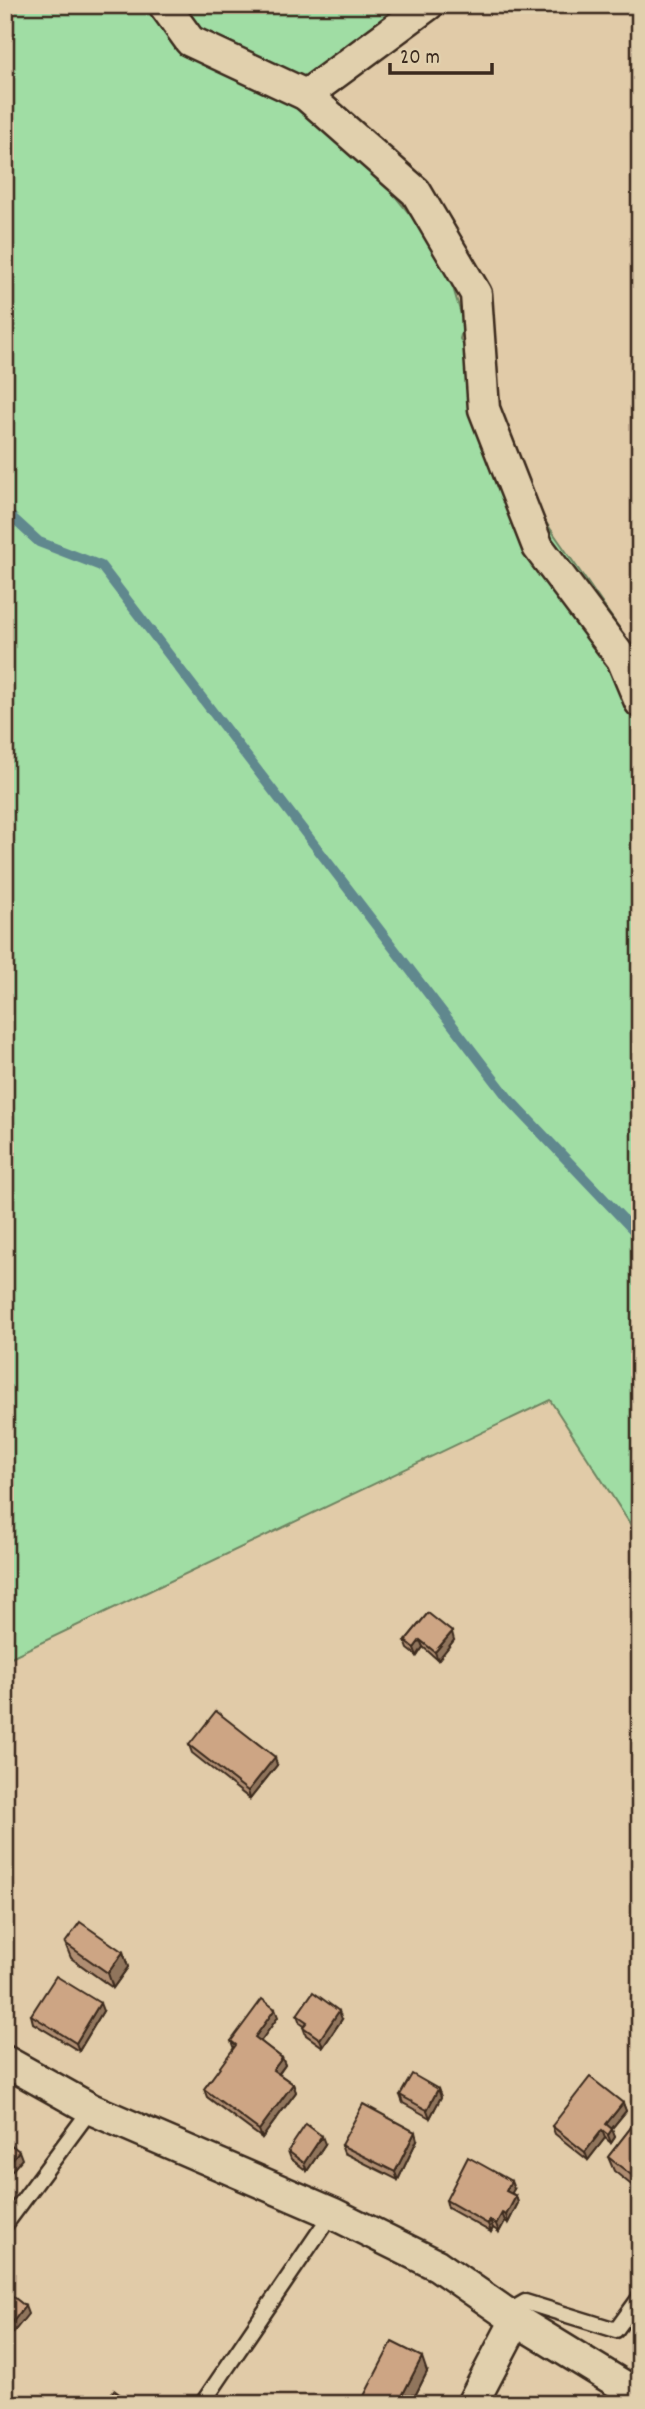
<svg xmlns="http://www.w3.org/2000/svg" width="645" height="2409" font-family="Dekko,sans-serif">
<style>
.green{fill:#a0dda4;stroke:#6e8461;stroke-width:2}
.lines{fill:none;stroke-linecap:round;stroke-linejoin:round}
.stream{stroke:#61888e;stroke-width:10}
.lane-casing{stroke:#3b2a1e;stroke-width:19}
.street-casing{stroke:#3b2a1e;stroke-width:35}
.lane{stroke:#e1d0ad;stroke-width:14}
.street{stroke:#e1d0ad;stroke-width:30}
.wall{fill:#b08e72;stroke:#3b2a1e;stroke-width:2}
.shaded-wall{fill:#90745c;stroke:#3b2a1e;stroke-width:2}
.building{fill:#cda584;stroke:#3b2a1e;stroke-width:2}
</style>
<rect width="100%" height="100%" fill="#e1cba8"/>
<filter id="ink" filterUnits="userSpaceOnUse"><feTurbulence type="fractalNoise" baseFrequency=".0143" numOctaves="2"/><feDisplacementMap in="SourceGraphic" scale="14" xChannelSelector="R" yChannelSelector="G"/><feConvolveMatrix kernelMatrix="1 2 1 2 8 2 1 2 1" color-interpolation-filters="sRGB"/></filter>
<g filter="url(#ink)">
<path class="green" d="M5 5H448L304 107 369 164 421 228 451 281 464 324 460 339 499 412 513 475 640 658V1539L550 1400 5 1660Z"/>
<g class="lines">
<path class="stream" d="M5 511 39 542 101 566 509 1099 640 1237"/>
<g class="lane-casing">
<g id="lane">
<path d="M5 2225 91 2109"/>
<path d="M506 2313 525 2302 616 2330 640 2297"/>
<path d="M202 2404 332 2213"/>
</g>
</g>
<g class="street-casing">
<g id="street">
<path d="M164 5 190 41 306 95 416 192 476 294 484 409 538 547 622 659 640 702"/>
<path d="M306 95 428 5"/>
<path d="M5 2061 91 2109 332 2213 437 2265 516 2320 640 2396"/>
<path d="M472 2404 516 2320"/>
</g>
</g>
<use href="#lane" class="lane"/>
<use href="#street" class="street"/>
</g>
<g class="wall">
<path d="M428 1613 454 1640 438 1660 423 1647 417 1656 408 1649 405 1641Z"/>
<path d="M189 1745 277 1765 250 1799 192 1753Z"/>
<path d="M65 1943 123 1952 128 1967 113 1988 71 1958Z"/>
<path d="M103 2011 79 2051 33 2023 31 2015Z"/>
<path d="M297 2015 342 2019 323 2047 306 2035 303 2027 304 2026 300 2023Z"/>
<path d="M278 2017 260 2041 282 2058 285 2065 279 2074 293 2084 296 2092 262 2138 207 2097 204 2089 234 2049 231 2041Z"/>
<path d="M438 2089 441 2097 430 2118 403 2103 400 2095Z"/>
<path d="M623 2103 626 2111 611 2129 615 2137 611 2143 605 2138 588 2160 555 2134 552 2126Z"/>
<path d="M640 2116V2192L614 2171 608 2157Z"/>
<path d="M417 2140 398 2180 344 2153 341 2145Z"/>
<path d="M325 2144 307 2171 291 2159 288 2151Z"/>
<path d="M514 2189 511 2193 516 2196 518 2203 508 2223 505 2221 499 2232 493 2228 491 2232 448 2208 446 2200Z"/>
<path d="M427 2372 411 2404H365L363 2398Z"/>
</g>
<g class="shaded-wall">
<path d="M452 1632 454 1640 438 1660 435 1652Z"/>
<path d="M420 1640 423 1647 417 1656 414 1648Z"/>
<path d="M275 1757 277 1765 250 1799 248 1791Z"/>
<path d="M123 1952 128 1967 113 1988 108 1973Z"/>
<path d="M100 2003 103 2011 79 2051 76 2043Z"/>
<path d="M275 2009 278 2017 258 2045 255 2037Z"/>
<path d="M339 2011 342 2019 323 2047 320 2039Z"/>
<path d="M282 2058 285 2065 276 2077 273 2070Z"/>
<path d="M293 2084 296 2092 262 2138 259 2130Z"/>
<path d="M438 2089 441 2097 430 2118 427 2110Z"/>
<path d="M623 2103 626 2111 609 2132 606 2124Z"/>
<path d="M612 2129 615 2137 611 2143 608 2135Z"/>
<path d="M602 2130 605 2138 588 2160 585 2152Z"/>
<path d="M415 2132 417 2140 398 2180 395 2172Z"/>
<path d="M322 2136 325 2144 307 2171 304 2163Z"/>
<path d="M19 2151 22 2159 5 2179V2168Z"/>
<path d="M640 2170V2192L634 2177Z"/>
<path d="M511 2181 514 2189 509 2198 506 2191Z"/>
<path d="M516 2196 518 2203 508 2223 506 2215Z"/>
<path d="M502 2213 505 2221 499 2232 496 2224Z"/>
<path d="M490 2220 493 2228 491 2232 488 2224Z"/>
<path d="M25 2306 28 2314 5 2343V2332Z"/>
<path d="M422 2357 427 2372 411 2404H404L403 2394Z"/>
</g>
<g class="building">
<path d="M428 1613 452 1632 435 1652 420 1640 414 1648 405 1641Z"/>
<path d="M216 1711 275 1757 248 1791 189 1745Z"/>
<path d="M80 1922 123 1952 108 1973 65 1943Z"/>
<path d="M56 1976 100 2003 76 2043 31 2015Z"/>
<path d="M313 1992 339 2011 320 2039 303 2027 307 2022 297 2015Z"/>
<path d="M262 1999 275 2009 255 2037 282 2058 273 2070 293 2084 259 2130 204 2089 236 2045 231 2041Z"/>
<path d="M412 2074 438 2089 427 2110 400 2095Z"/>
<path d="M590 2077 623 2103 606 2124 612 2129 608 2135 602 2130 585 2152 552 2126Z"/>
<path d="M363 2104 415 2132 395 2172 341 2145Z"/>
<path d="M640 2116V2170L634 2177 608 2157Z"/>
<path d="M306 2124 322 2136 304 2163 288 2151Z"/>
<path d="M5 2140 19 2151 5 2168Z"/>
<path d="M468 2157 511 2181 506 2191 516 2196 506 2215 502 2213 496 2224 490 2220 488 2224 446 2200Z"/>
<path d="M5 2290 25 2306 5 2332Z"/>
<path d="M392 2342 422 2357 403 2394 407 2397 404 2404H373L363 2398Z"/>
<path d="M114 2390 133 2404H104Z"/>
</g>
</g>
<rect width="645" height="2409" fill="none" stroke="#e1d0ad" stroke-width="28"/>
<rect x="14" y="14" width="617" height="2381" fill="none" stroke="#3b2a1e" stroke-width="2.5" filter="url(#ink)"/>
<path d="M390 63v10h102v-10" fill="none" stroke="#3b2a1e" stroke-width="3.5"/>
<text x="400" y="63" font-size="21" fill="#3b2a1e" stroke="#e1d0ad" stroke-width="5" paint-order="stroke">20 m</text>
</svg>
